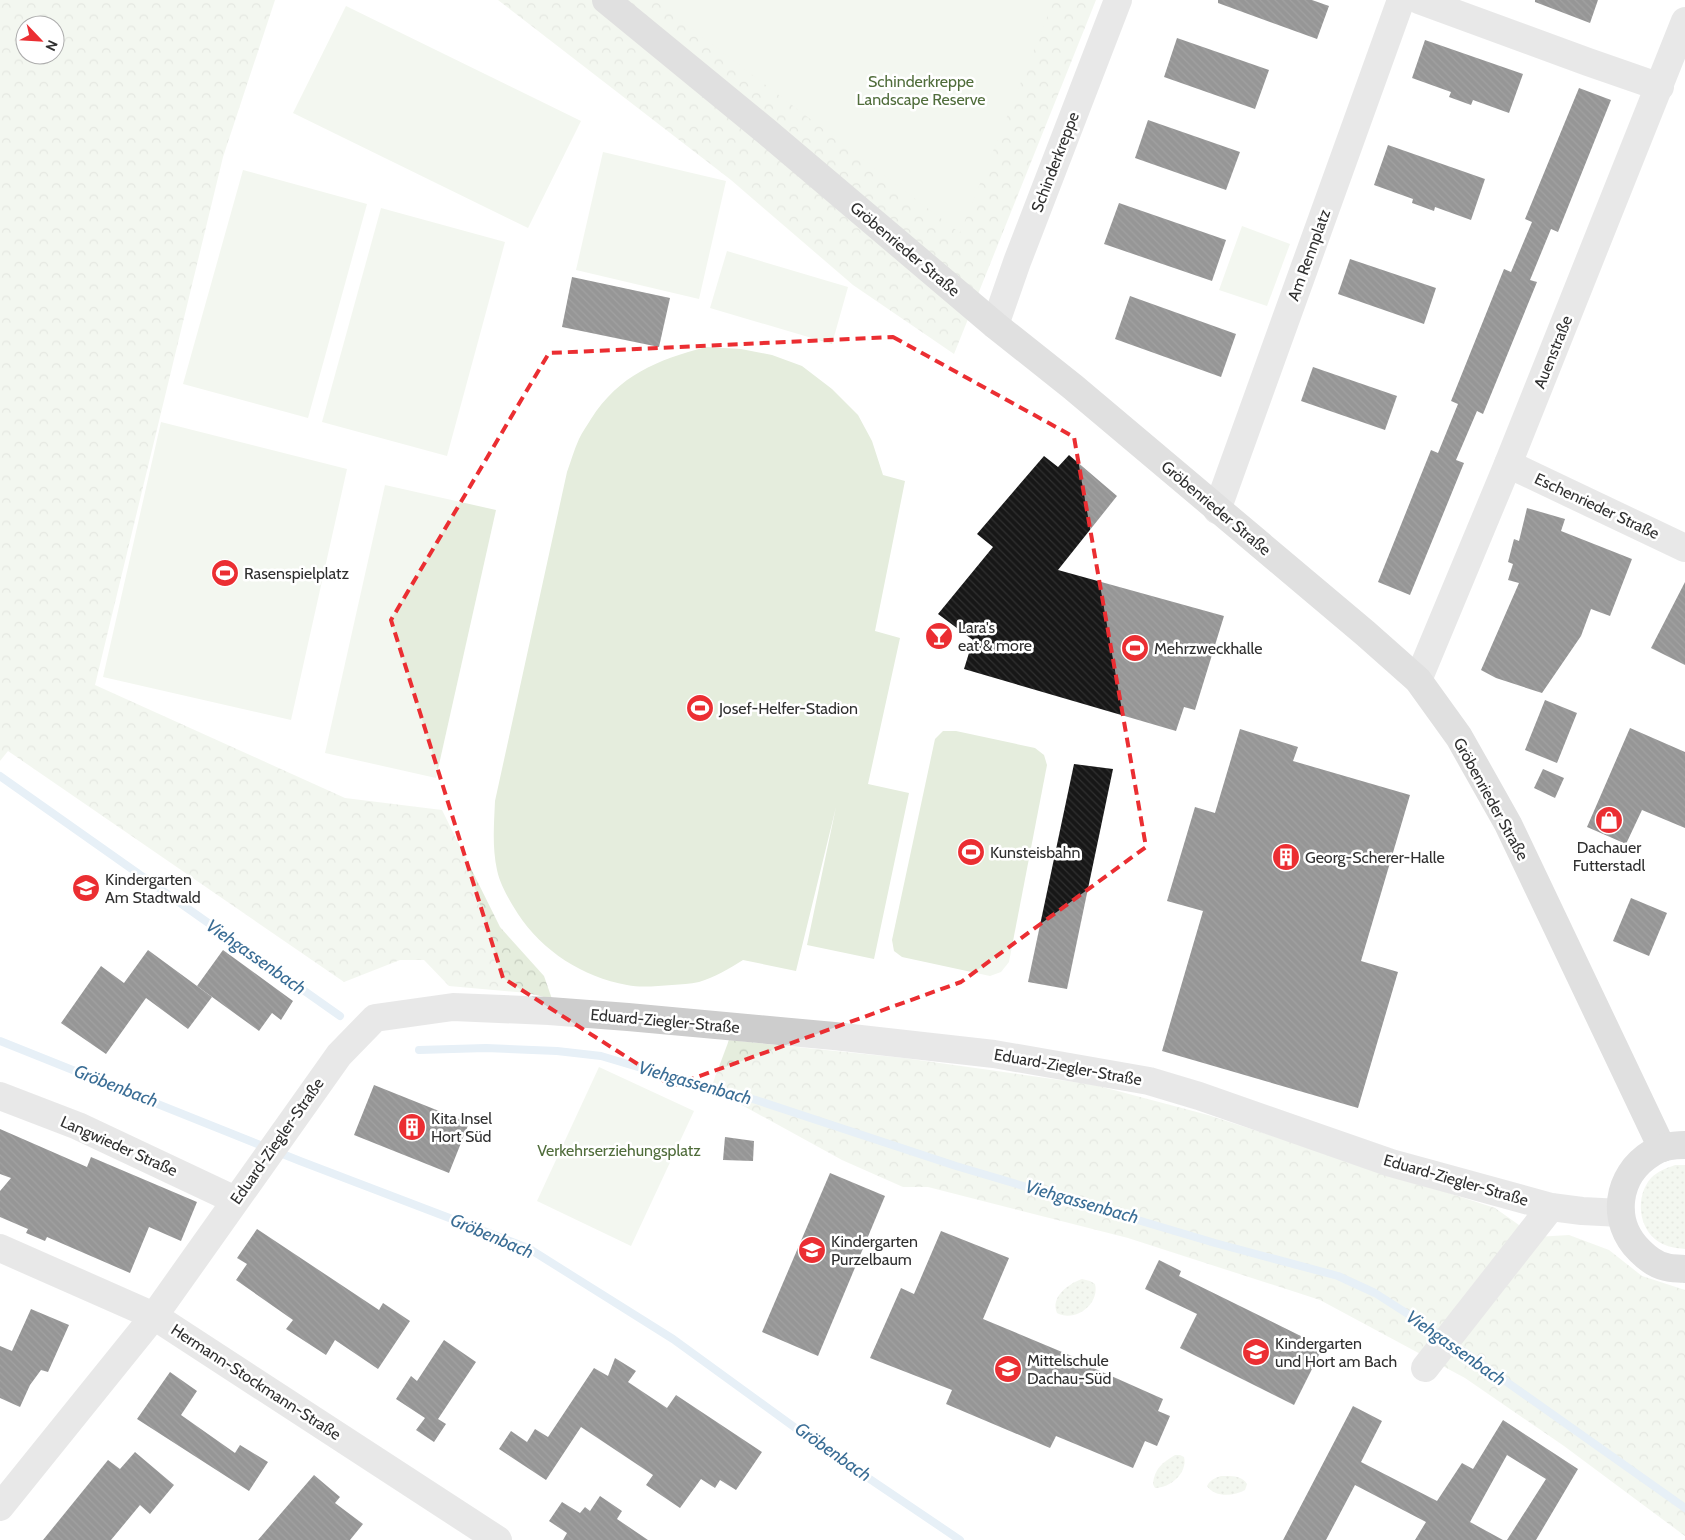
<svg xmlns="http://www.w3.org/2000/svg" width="1685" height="1540" font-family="Cabin,sans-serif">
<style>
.grass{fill:url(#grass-dots)}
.forest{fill:url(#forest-crowns);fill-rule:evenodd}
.green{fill:#e5eddd}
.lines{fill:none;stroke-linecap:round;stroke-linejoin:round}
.stream{stroke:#c9dded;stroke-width:8}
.building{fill:url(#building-back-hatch)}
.street{stroke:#cdcdcd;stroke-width:28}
.secondary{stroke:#bababa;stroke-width:28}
.marked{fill:none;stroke:#eb2e32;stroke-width:4;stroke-dasharray:10 6;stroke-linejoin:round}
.labels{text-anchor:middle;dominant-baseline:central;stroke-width:5;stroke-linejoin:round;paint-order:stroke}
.park-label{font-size:16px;fill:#506d3b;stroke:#fff}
.street-label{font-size:16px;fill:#303030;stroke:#fff}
.poi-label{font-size:16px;fill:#303030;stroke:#fff;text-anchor:start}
.water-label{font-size:18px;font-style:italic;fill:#3a6d95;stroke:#fff}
</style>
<defs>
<pattern id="grass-dots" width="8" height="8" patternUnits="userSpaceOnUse" patternTransform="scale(1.25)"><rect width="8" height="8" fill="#e5eddd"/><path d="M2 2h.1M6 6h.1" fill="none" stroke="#c5ccbe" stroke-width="1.8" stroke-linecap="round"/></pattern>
<pattern id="forest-crowns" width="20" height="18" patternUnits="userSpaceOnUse" patternTransform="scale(1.25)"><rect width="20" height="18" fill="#e5eddd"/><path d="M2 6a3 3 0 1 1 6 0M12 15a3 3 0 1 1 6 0" fill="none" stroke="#c5ccbe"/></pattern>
<pattern id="building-back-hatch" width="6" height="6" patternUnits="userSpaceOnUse" patternTransform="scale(1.25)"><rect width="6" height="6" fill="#171717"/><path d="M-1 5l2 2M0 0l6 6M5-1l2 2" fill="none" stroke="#303030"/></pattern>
</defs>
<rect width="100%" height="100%" fill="#fff"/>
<g class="grass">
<path d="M1675 1165H1685V1249C1676 1248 1667 1247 1659 1242 1638 1229 1635 1196 1651 1178 1658 1171 1667 1168 1675 1165Z"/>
<path d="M1082 1279 1090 1281 1095 1284C1100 1304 1075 1323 1057 1313 1050 1297 1068 1284 1082 1279Z"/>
<path d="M1175 1455H1180L1184 1457C1188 1473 1170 1488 1155 1488L1153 1484C1154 1469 1163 1462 1175 1455Z"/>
<path d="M1221 1476C1230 1476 1242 1475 1247 1484L1245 1490C1234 1496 1215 1498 1207 1486 1210 1480 1215 1478 1221 1476Z"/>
</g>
<g class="forest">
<path d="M0 0H275L223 157 95 685 345 798 442 810 500 927 544 976 552 999 528 993 449 986 424 960H400L344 982 8 751 0 761ZM25 25H55V55H25Z"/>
<path d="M498 0H1096L954 354 853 285 731 180Z"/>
<path d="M729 1040 904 1058 1095 1085 1208 1115 1495 1208 1536 1237 1569 1235 1609 1250 1642 1276 1685 1290V1536L1564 1446 1465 1378 1320 1300 1128 1238 928 1187H903L842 1160 711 1088Z"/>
</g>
<g class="green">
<path d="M654 0H1054L960 233Z"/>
<path d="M346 6 581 121 528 228 293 113Z"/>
<path d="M603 152 726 181 699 299 576 270Z"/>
<path d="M243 170 367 204 308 418 183 384Z"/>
<path d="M381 208 505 242 447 456 322 422Z"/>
<path d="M1242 226 1290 244 1267 306 1219 290Z"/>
<path d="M727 251 848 287 832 344 710 308Z"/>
<path d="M706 347 741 349 772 355 802 366 832 389 858 415 872 441 883 475 905 481 875 631 900 638 868 784 909 793 874 959 807 945 836 807 796 971 743 960C729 969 715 977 699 982 690 984 681 984 672 985 657 986 641 988 627 985 583 977 542 951 518 914 510 901 500 885 497 870 492 847 494 824 495 801L567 472C571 461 574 450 579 439 582 432 587 426 591 419 619 375 657 360 706 347Z"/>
<path d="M161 422 347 469 291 720 103 677Z"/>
<path d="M385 485 496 510 436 778 325 753Z"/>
<path d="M943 731H956L1035 748 1044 755 1047 765 1009 962 1001 972 990 976 902 957 894 951 892 940 935 739Z"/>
<path d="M599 1067 694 1111 631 1246 537 1201Z"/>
</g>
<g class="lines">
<g class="stream">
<path d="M0 776 340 1016"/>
<path d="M0 1041 300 1161 528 1248 673 1339 812 1440 960 1540"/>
<path d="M419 1050 486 1048 557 1051 601 1056 658 1073 756 1100 956 1166 1215 1243 1338 1276 1375 1293 1436 1332 1685 1508"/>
</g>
</g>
<g class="building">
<path d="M1218 0H1312L1329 6 1317 39 1218 3Z"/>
<path d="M1535 0H1598L1590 23 1535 2Z"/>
<path d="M1177 38 1269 70 1255 109 1164 77Z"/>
<path d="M1425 40 1523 74 1509 113 1473 100 1471 105 1449 97 1451 92 1412 78Z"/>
<path d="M1579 88 1611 100 1558 232 1551 229 1530 280 1537 282 1483 414 1477 411 1456 460 1464 463 1410 595 1378 582 1431 450 1438 453 1458 404 1451 401 1504 269 1511 272 1532 222 1525 219Z"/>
<path d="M1148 120 1240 152 1226 190 1135 158Z"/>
<path d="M1388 145 1485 179 1471 220 1435 207 1434 211 1412 203 1413 199 1374 185Z"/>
<path d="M1119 203 1226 240 1212 281 1104 244Z"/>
<path d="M1350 259 1436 288 1424 324 1338 294Z"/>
<path d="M572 277 670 298 659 347 562 327Z"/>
<path d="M1130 296 1236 334 1221 377 1115 339Z"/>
<path d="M1313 367 1397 396 1385 430 1301 401Z"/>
<path d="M1069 455 1117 496 1058 570 1224 616 1195 710 1184 707 1176 731 964 669 973 640 938 614 993 547 977 534 1044 456 1058 467Z"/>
<path d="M1527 508 1565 519 1561 531 1632 559 1610 616 1591 609 1581 636 1542 693 1496 678 1481 670 1519 583 1508 580 1513 564 1508 562 1514 539 1519 541Z"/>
<path d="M1685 582V665L1651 648Z"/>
<path d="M1545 700 1577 713 1557 763 1525 750Z"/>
<path d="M1630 728 1685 752V828L1642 810 1626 844 1587 827Z"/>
<path d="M1240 729 1298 747 1293 761 1410 795 1361 961 1398 972 1358 1108 1162 1051 1203 911 1167 901 1195 807 1215 813Z"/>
<path d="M1074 764 1113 769 1067 989 1028 982Z"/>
<path d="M1543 769 1564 778 1555 798 1534 788Z"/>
<path d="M1631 898 1667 913 1649 956 1613 941Z"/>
<path d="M148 950 212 997 188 1029 146 998 106 1054 61 1023 101 966 124 983Z"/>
<path d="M223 950 293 1001 281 1020 272 1013 259 1031 197 986Z"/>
<path d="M374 1085 469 1123 449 1173 354 1135Z"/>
<path d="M0 1129 87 1167 91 1157 197 1202 181 1241 149 1227 130 1273 47 1237 45 1241 26 1233 28 1229 0 1217V1191L11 1178 0 1174Z"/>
<path d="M725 1137 754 1141 753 1161 723 1160Z"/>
<path d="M830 1173 885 1196 818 1356 762 1332Z"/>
<path d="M257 1229 379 1310 383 1303 410 1321 378 1369 335 1340 326 1355 286 1329 293 1320 236 1280 247 1264 237 1258Z"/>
<path d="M941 1231 1009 1258 983 1319 1074 1357 1073 1359 1163 1399 1158 1411 1170 1416 1157 1446 1145 1441 1133 1468 1056 1436 1050 1448 946 1404 952 1390 870 1358 901 1288 914 1294Z"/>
<path d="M1159 1260 1181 1271 1179 1276 1323 1347 1294 1405 1180 1348 1197 1314 1145 1289Z"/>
<path d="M31 1309 69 1325 48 1372 41 1370 30 1385 20 1407 0 1398V1346L12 1351Z"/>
<path d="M444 1340 476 1362 438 1419 446 1424 434 1442 416 1430 425 1418 396 1399 411 1376 417 1381Z"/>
<path d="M615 1358 636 1371 628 1382 667 1408 676 1395 762 1452 736 1490 720 1480 715 1488 701 1479 680 1508 646 1485 653 1475 581 1427 546 1480 499 1449 511 1431 527 1442 535 1429 548 1437 594 1368 608 1376Z"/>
<path d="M170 1372 197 1391 181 1415 235 1453 240 1445 268 1462 249 1491 137 1419Z"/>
<path d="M1353 1406 1382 1421 1361 1462 1437 1501 1462 1463 1473 1469 1503 1420 1578 1469 1536 1540H1507L1546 1479 1507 1455 1470 1522 1503 1540H1415L1426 1522 1355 1485 1326 1540H1283Z"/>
<path d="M135 1452 174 1485 150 1514 140 1505 111 1540H43L108 1460 120 1469Z"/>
<path d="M314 1475 340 1497 335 1503 363 1524 350 1540H258Z"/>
<path d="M600 1496 622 1511 617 1519 648 1540H563L567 1533 549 1521 562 1502 580 1513 585 1507 590 1511Z"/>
</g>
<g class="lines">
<g class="street">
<path d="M1419 0 1588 62 1660 87"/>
<path d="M995 325 1017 262 1118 0"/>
<path d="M1508 464 1685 548"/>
<path d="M1217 510 1401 0"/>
<path d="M1418 680 1508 464 1685 21"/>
<path d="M0 1096 78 1126 235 1200"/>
<path d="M0 1248 154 1316 498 1540"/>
<path d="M1425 1368 1551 1207"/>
<path d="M0 1507 154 1316 339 1055 375 1018 453 1007 549 1011 628 1017 834 1036 994 1054 1149 1081 1199 1096 1391 1163 1551 1207 1582 1211 1621 1213"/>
</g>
<g class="secondary">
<path d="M606 0 767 132 995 325 1073 387 1365 633 1418 680 1459 737 1508 824 1662 1148"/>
<path d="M1685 1145C1674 1145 1662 1146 1652 1153 1616 1175 1610 1222 1640 1251 1647 1258 1656 1265 1666 1267 1672 1269 1679 1268 1685 1269"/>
</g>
</g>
<path d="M0 0H1685V1540H0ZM893 337 1074 437 1146 847 961 982 672 1086 503 978 391 620 549 353Z" fill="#fff" fill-opacity=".55" fill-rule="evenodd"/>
<path class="marked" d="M893 337 1074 437 1146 847 961 982 672 1086 503 978 391 620 549 353Z"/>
<defs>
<g id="stadium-disc" transform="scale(1.4375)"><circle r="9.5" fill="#eb2e32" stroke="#fff"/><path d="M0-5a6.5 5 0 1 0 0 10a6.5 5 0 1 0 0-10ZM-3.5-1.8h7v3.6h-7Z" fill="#fff"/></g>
<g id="bar-disc" transform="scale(1.4375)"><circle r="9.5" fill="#eb2e32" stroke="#fff"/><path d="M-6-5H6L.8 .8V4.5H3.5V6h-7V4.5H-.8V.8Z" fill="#fff"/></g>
<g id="shop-disc" transform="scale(1.4375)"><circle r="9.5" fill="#eb2e32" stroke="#fff"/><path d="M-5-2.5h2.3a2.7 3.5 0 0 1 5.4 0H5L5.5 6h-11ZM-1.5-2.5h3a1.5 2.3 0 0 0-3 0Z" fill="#fff"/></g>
<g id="building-disc" transform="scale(1.4375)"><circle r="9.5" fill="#eb2e32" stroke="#fff"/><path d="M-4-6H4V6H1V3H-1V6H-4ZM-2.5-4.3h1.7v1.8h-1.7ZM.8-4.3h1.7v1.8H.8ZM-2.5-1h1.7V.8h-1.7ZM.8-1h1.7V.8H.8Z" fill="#fff"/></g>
<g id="school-disc" transform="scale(1.4375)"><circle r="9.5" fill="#eb2e32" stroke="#fff"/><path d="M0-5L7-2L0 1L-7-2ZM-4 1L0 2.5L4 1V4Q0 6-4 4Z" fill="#fff"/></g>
</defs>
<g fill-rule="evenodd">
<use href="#stadium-disc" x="225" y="573"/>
<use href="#bar-disc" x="939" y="636"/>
<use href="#stadium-disc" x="1135" y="648"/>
<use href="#stadium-disc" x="700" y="708"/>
<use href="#shop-disc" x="1609" y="820"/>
<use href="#stadium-disc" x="971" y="852"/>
<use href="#building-disc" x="1286" y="857"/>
<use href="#school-disc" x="86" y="888"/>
<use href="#building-disc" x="412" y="1127"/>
<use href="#school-disc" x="812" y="1250"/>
<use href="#school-disc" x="1256" y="1352"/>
<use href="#school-disc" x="1008" y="1369"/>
</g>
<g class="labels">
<g class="park-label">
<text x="921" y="81">Schinderkreppe<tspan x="921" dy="18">Landscape Reserve</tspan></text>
<text x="619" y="1150">Verkehrserziehungsplatz</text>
</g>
<g class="street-label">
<text transform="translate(1055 162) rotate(-69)">Schinderkreppe</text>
<text transform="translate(905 249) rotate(40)">Gröbenrieder Straße</text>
<text transform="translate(1309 255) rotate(-70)">Am Rennplatz</text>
<text transform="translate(1553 352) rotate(-68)">Auenstraße</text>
<text transform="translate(1597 506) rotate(25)">Eschenrieder Straße</text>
<text transform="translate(1216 508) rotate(40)">Gröbenrieder Straße</text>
<text transform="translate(1491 799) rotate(61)">Gröbenrieder Straße</text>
<text transform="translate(665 1021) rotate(5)">Eduard-Ziegler-Straße</text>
<text transform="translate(1068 1067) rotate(10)">Eduard-Ziegler-Straße</text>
<text transform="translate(277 1141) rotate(-55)">Eduard-Ziegler-Straße</text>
<text transform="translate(119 1146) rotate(24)">Langwieder Straße</text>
<text transform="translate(1456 1180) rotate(16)">Eduard-Ziegler-Straße</text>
<text transform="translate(256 1382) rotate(33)">Hermann-Stockmann-Straße</text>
</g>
<g class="poi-label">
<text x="244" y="573">Rasenspielplatz</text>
<text x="958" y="627">Lara's<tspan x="958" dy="18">eat &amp; more</tspan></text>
<text x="1154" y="648">Mehrzweckhalle</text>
<text x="719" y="708">Josef-Helfer-Stadion</text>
<text x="1609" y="847" text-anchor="middle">Dachauer<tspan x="1609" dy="18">Futterstadl</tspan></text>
<text x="990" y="852">Kunsteisbahn</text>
<text x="1305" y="857">Georg-Scherer-Halle</text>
<text x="105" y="879">Kindergarten<tspan x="105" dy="18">Am Stadtwald</tspan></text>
<text x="431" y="1118">Kita Insel<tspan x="431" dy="18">Hort Süd</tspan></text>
<text x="831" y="1241">Kindergarten<tspan x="831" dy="18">Purzelbaum</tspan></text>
<text x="1275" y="1343">Kindergarten<tspan x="1275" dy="18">und Hort am Bach</tspan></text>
<text x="1027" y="1360">Mittelschule<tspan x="1027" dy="18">Dachau-Süd</tspan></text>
</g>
<g class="water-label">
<text transform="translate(256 957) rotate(35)">Viehgassenbach</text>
<text transform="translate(695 1083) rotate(16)">Viehgassenbach</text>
<text transform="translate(116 1086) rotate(21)">Gröbenbach</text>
<text transform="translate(1082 1202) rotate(16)">Viehgassenbach</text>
<text transform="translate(492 1236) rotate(23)">Gröbenbach</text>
<text transform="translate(1456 1348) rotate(35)">Viehgassenbach</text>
<text transform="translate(833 1452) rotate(35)">Gröbenbach</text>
</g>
</g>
<g transform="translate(40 40) rotate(115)"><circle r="24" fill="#ffffff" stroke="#acacac"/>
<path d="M0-4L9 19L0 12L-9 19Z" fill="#eb2e32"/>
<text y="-8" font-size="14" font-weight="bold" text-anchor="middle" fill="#303030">N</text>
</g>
</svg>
